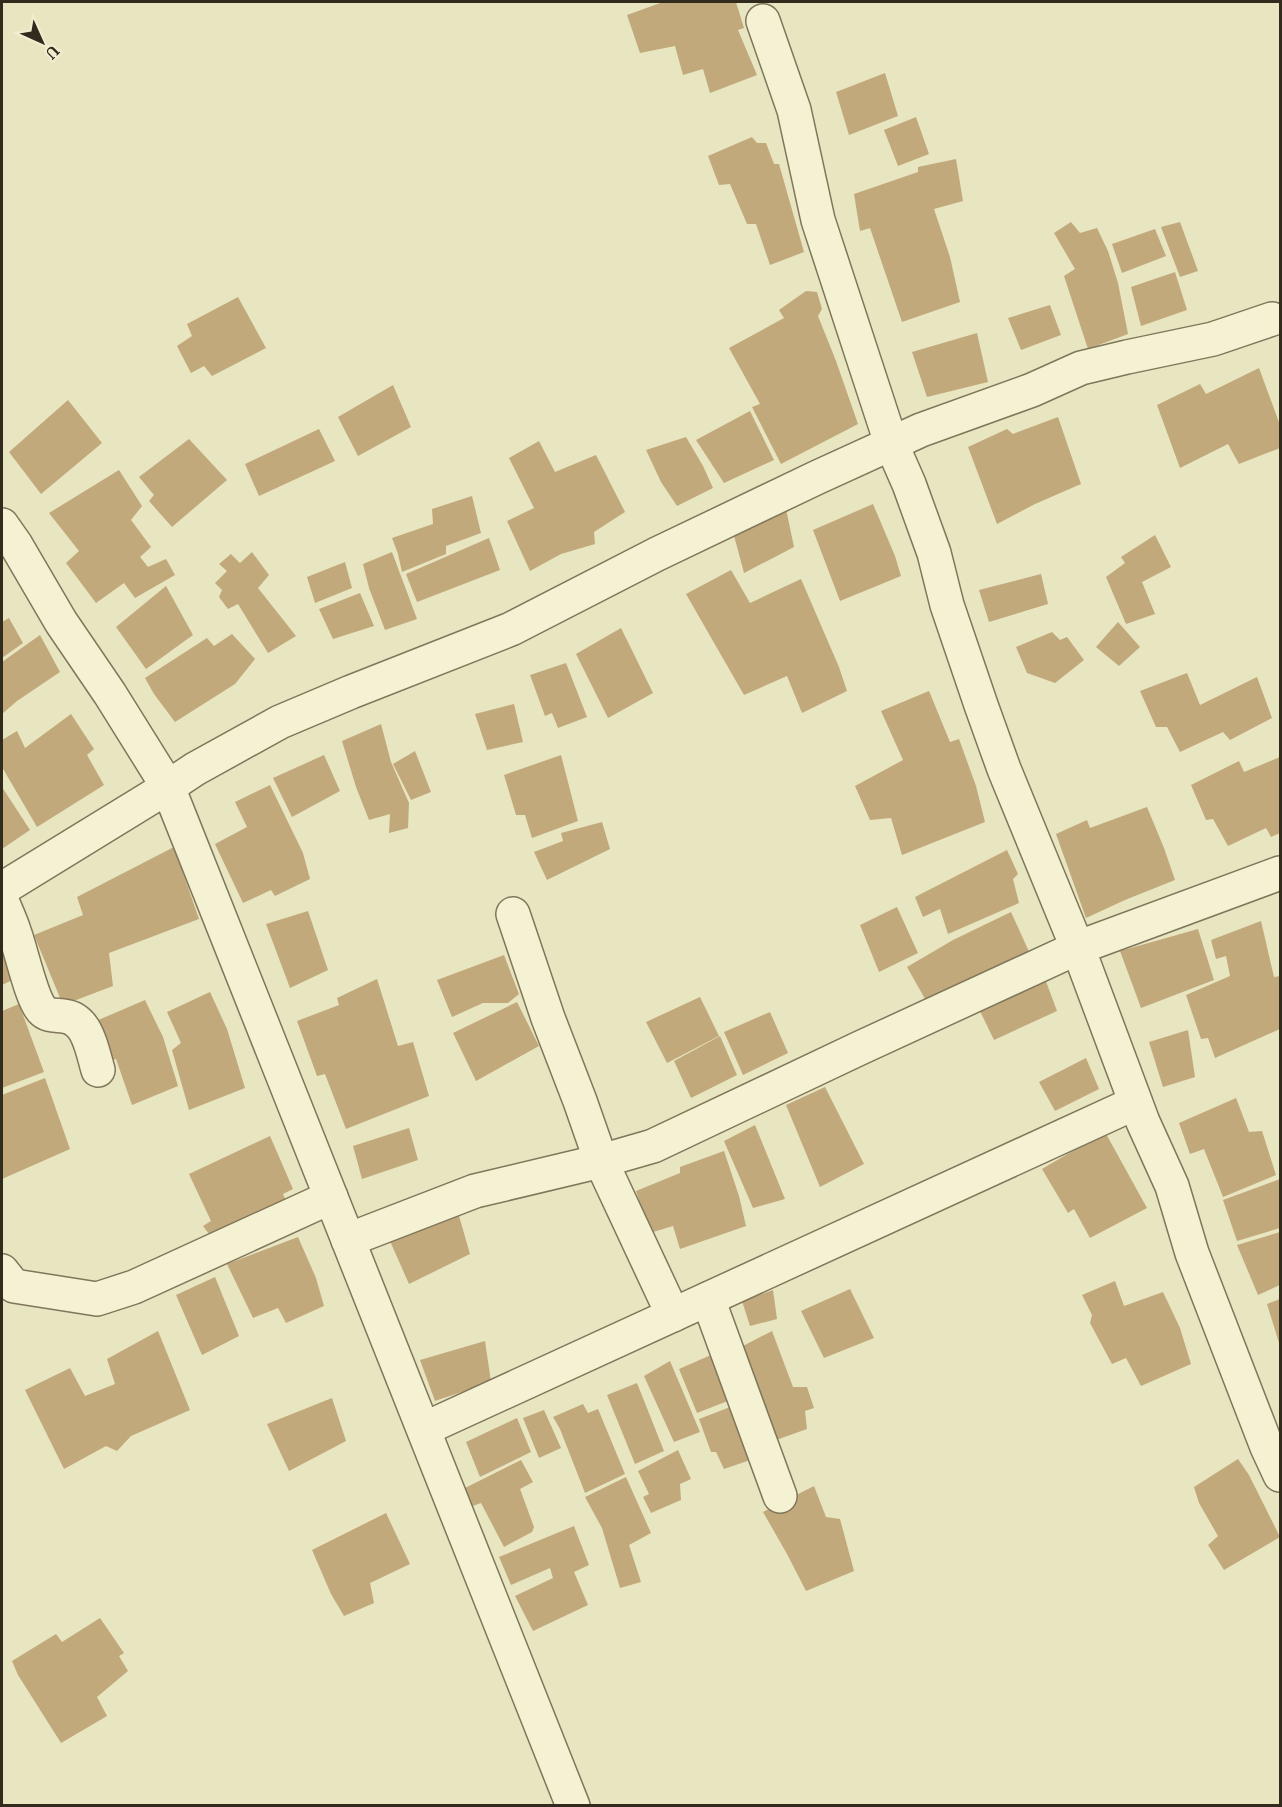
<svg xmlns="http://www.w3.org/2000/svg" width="1282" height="1807" font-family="'PT Serif',serif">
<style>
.building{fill:#c2a97b}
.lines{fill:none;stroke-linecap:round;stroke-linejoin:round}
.minor-casing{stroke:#7f765b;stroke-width:36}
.minor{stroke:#f4f2d3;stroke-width:33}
</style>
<rect width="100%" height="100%" fill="#e8e5c1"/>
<g class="building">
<path d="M663 2H736L744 28 738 30 757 75 710 93 703 69 683 75 675 46 640 53 627 15Z"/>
<path d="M885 73 898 116 849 135 836 92Z"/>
<path d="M916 117 929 154 898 166 884 130Z"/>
<path d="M752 137 757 143H766L774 164H779L804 252 770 265 756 224H747L730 184 719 185 708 156Z"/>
<path d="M956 159 963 201 934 209 950 257 960 302 902 322 870 228 860 231 854 194 918 172V167Z"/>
<path d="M1071 222 1080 233 1097 228 1108 251 1118 283 1128 334 1088 349 1064 276 1075 269 1054 233Z"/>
<path d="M1180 222 1198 271 1180 277 1161 227Z"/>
<path d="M1155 229 1166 256 1122 273 1112 244Z"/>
<path d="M1175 272 1187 310 1141 326 1131 287Z"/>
<path d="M806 291 817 292 822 309 818 316 836 361 858 424 781 464 752 407 760 404 729 348 784 318 779 310Z"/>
<path d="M238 297 266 348 212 376 204 366 191 373 177 346 192 336 187 324Z"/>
<path d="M1050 305 1061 335 1021 350 1008 318Z"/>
<path d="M977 333 988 382 927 397 912 352Z"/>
<path d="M1259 368 1280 425V448L1239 464 1228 444 1180 468 1157 405 1200 384 1206 394Z"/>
<path d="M393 385 411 427 358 456 338 417Z"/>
<path d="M68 400 102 443 41 494 9 452Z"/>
<path d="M750 411 774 460 724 483 696 440Z"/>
<path d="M1058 417 1081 484 1035 504 997 524 968 447 1007 429 1013 434Z"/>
<path d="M319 429 335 461 259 496 245 464Z"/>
<path d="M686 437 703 466 713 488 677 506 661 482 646 450Z"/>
<path d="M189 439 227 480 172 527 149 501 154 495 139 477Z"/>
<path d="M539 441 555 472 596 455 625 512 594 532 595 544 561 554 530 571 507 521 534 508 509 458Z"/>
<path d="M119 470 142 506 131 520 151 547 140 557 148 567 166 559 175 575 135 598 124 583 96 603 66 563 79 551 49 513Z"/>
<path d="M472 496 481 533 446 546V554L402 572 398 554 392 538 433 524 432 509Z"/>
<path d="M873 504 895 556 901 576 840 601 813 530Z"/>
<path d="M786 509 794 547 744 573 733 532Z"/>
<path d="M1155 535 1171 567 1142 582 1155 614 1126 624 1106 577 1125 563 1121 557Z"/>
<path d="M489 538 500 570 417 602 406 574Z"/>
<path d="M252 552 269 575 258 588 296 636 268 653 238 604 228 609 219 597 222 590 215 583 227 571 219 564 231 554 240 563Z"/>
<path d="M392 552 417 619 385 630 369 588 363 564Z"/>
<path d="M345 562 352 588 315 603 307 577Z"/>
<path d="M731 570 750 603 801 579 839 667 847 691 802 713 787 676 744 695 686 594Z"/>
<path d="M1041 574 1048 604 989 622 979 590Z"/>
<path d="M166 586 193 635 146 669 116 627Z"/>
<path d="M360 593 374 626 333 639 319 609Z"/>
<path d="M9 618 23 643 2 658V622Z"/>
<path d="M1118 622 1140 647 1119 666 1096 647Z"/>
<path d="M621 628 653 693 608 718 576 654Z"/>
<path d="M1052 632 1060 640 1067 637 1084 660 1055 683 1027 673 1016 647Z"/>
<path d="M232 634 255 659 235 684 175 722 154 694 145 678 207 638 214 646Z"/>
<path d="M40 635 60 672 17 701 2 714V662Z"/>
<path d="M566 663 587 717 558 728 552 713 545 716 530 675Z"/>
<path d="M1187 673 1200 705 1257 677 1272 718 1230 740 1223 732 1180 752 1167 727H1156L1140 691Z"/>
<path d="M929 691 950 742 959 739 976 786 985 822 902 855 891 818 870 820 855 786 903 760 881 711Z"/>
<path d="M514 704 523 742 487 750 475 714Z"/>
<path d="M71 714 94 749 87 755 104 785 37 827 2 767V740L17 731 25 748Z"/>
<path d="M381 724 391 762 409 803 408 828 389 833 390 814 369 820 356 787 342 741Z"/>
<path d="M415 751 431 792 411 800 393 764Z"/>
<path d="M324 755 340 791 292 817 273 778Z"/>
<path d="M561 755 578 821 532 838 525 815H516L504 775Z"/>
<path d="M1280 757V833L1271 837 1266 828 1228 846 1213 819 1206 820 1191 785 1239 761 1244 772Z"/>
<path d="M270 785 303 853 310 879 275 896 271 890 243 903 215 844 247 827 235 802Z"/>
<path d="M2 787 30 830 2 849Z"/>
<path d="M1147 807 1164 848 1175 880 1125 900 1086 918 1056 834 1087 820 1090 828Z"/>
<path d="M602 822 610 849 547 880 534 852 563 841 561 833Z"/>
<path d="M174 847 199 919 109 953 113 986 63 1005 34 935 83 915 77 897Z"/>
<path d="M1007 850 1018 874 1013 879 1019 903 948 934 940 909 923 917 915 897Z"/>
<path d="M897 907 918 953 879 972 860 925Z"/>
<path d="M308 911 328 970 290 988 266 924Z"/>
<path d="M1011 912 1031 956 929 1006 907 967 953 940Z"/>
<path d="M1261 921 1274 977 1280 976V1029L1215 1058 1208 1038 1201 1039 1186 995 1230 976 1226 956 1216 959 1211 940Z"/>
<path d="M2 926 23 975 2 985Z"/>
<path d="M1198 929 1214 980 1141 1008 1120 951Z"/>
<path d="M504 955 519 994 508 1003H483L452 1017 437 980Z"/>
<path d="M1044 976 1057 1011 994 1040 978 1007Z"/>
<path d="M377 979 398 1046 413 1042 429 1096 346 1129 325 1074 317 1076 297 1021 339 1005 337 998Z"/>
<path d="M210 992 227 1029 245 1088 189 1110 172 1050 181 1043 167 1012Z"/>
<path d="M700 997 719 1036 667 1063 646 1022Z"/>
<path d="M145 1000 163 1037 178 1086 132 1105 116 1059 102 1063 89 1024Z"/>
<path d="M517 1002 539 1046 476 1081 453 1033Z"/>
<path d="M19 1004 44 1072 2 1088V1011Z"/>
<path d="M770 1012 788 1053 743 1075 724 1032Z"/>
<path d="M1188 1030 1195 1077 1163 1087 1149 1042Z"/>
<path d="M720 1036 737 1075 691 1098 674 1061Z"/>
<path d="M1086 1058 1099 1089 1055 1111 1039 1082Z"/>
<path d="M45 1078 70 1149 2 1179V1095Z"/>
<path d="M825 1087 864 1164 820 1187 786 1105Z"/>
<path d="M1236 1098 1249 1132 1262 1131 1276 1175 1223 1197 1204 1149 1190 1154 1179 1123Z"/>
<path d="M755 1125 785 1199 753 1208 724 1141Z"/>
<path d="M409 1128 418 1160 362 1179 353 1146Z"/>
<path d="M1105 1132 1147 1208 1090 1238 1074 1209 1068 1213 1042 1169Z"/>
<path d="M270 1136 293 1189 283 1194 291 1213 218 1246 203 1226 211 1221 189 1174Z"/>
<path d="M724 1151 739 1196 746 1226 680 1249 673 1226 650 1233 636 1191 680 1173V1167Z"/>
<path d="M1280 1179V1228L1237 1241 1223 1200Z"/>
<path d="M455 1202 470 1254 409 1284 386 1232Z"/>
<path d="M1280 1232V1285L1258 1295 1237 1245Z"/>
<path d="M298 1237 316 1278 324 1306 286 1323 278 1308 253 1318 227 1264Z"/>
<path d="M215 1277 239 1336 202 1355 176 1295Z"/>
<path d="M1115 1281 1124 1306 1163 1292 1180 1328 1191 1364 1141 1386 1126 1358 1112 1364 1090 1323 1092 1315 1082 1295Z"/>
<path d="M850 1289 874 1338 824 1358 801 1311Z"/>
<path d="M773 1290 777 1319 750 1326 742 1301Z"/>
<path d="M1280 1299V1346L1267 1304Z"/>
<path d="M158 1331 190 1410 131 1436 117 1451 106 1446 64 1469 25 1390 70 1368 85 1396 115 1384 107 1359Z"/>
<path d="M772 1331 793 1387H807L814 1408 805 1411 807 1429 776 1440 739 1348Z"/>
<path d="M485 1341 491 1382 435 1401 420 1360Z"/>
<path d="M720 1351 738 1397 697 1413 679 1369Z"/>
<path d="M670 1361 700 1432 674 1442 644 1376Z"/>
<path d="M637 1383 664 1451 635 1464 607 1395Z"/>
<path d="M332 1398 346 1441 289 1471 267 1424Z"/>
<path d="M583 1404 588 1413 598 1409 625 1474 585 1493 560 1429 553 1417Z"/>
<path d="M738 1404 759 1457 724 1469 716 1452H711L699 1419Z"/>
<path d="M544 1410 561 1448 539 1458 523 1418Z"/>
<path d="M517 1418 531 1452 480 1477 466 1442Z"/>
<path d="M678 1450 691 1479 680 1484 681 1500 651 1513 643 1497 649 1494 638 1471Z"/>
<path d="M1238 1459 1249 1475 1280 1537 1224 1570 1208 1545 1218 1536 1199 1503 1194 1487Z"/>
<path d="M521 1460 533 1482 520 1489 534 1527 532 1532 504 1547 481 1503 470 1507 463 1489Z"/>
<path d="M626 1477 651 1533 629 1545 641 1582 620 1588 602 1528 585 1497Z"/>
<path d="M814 1486 826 1517 840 1519 854 1571 806 1591 787 1554 763 1512Z"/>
<path d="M386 1513 410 1564 370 1583 374 1603 344 1616 331 1594 312 1550Z"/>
<path d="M574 1526 589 1565 574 1572 588 1605 533 1631 515 1596 553 1578 550 1568 511 1585 499 1557Z"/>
<path d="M100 1618 124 1653 119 1656 128 1671 97 1697 107 1716 61 1743 18 1675 12 1661 56 1634 62 1642Z"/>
</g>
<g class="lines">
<g class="minor-casing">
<g id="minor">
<path d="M763 21 794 110 818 220 891 443 909 484 934 553 947 605 981 705 1004 769 1084 964 1143 1122 1172 1186 1192 1253 1267 1447 1280 1475"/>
<path d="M2 525 16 545 61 622 110 694 168 787 573 1806"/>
<path d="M2 889 168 787 195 769 280 722 351 692 511 629 657 554 818 477 921 430 1032 390 1081 368 1127 357 1213 339 1272 319"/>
<path d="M2 901C6 911 11 921 14 931 21 949 31 998 42 1010 47 1016 56 1015 63 1016 88 1018 92 1050 98 1070"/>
<path d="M513 914 548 1018 580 1101 601 1161 673 1315"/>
<path d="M348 1240 475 1191 601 1161 653 1146 860 1048 1077 948 1280 873"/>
<path d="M2 1271 14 1286 97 1299 134 1287 331 1197"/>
<path d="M708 1299 780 1496"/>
<path d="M424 1429 1135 1103"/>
</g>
</g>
<use href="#minor" class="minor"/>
</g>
<rect width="1282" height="1807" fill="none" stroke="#312b1d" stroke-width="6"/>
<g transform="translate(42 42) rotate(135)" stroke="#f0eecf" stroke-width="4.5" paint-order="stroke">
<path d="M0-4.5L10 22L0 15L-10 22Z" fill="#312b1d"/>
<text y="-9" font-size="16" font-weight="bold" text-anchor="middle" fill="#312b1d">U</text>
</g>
</svg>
